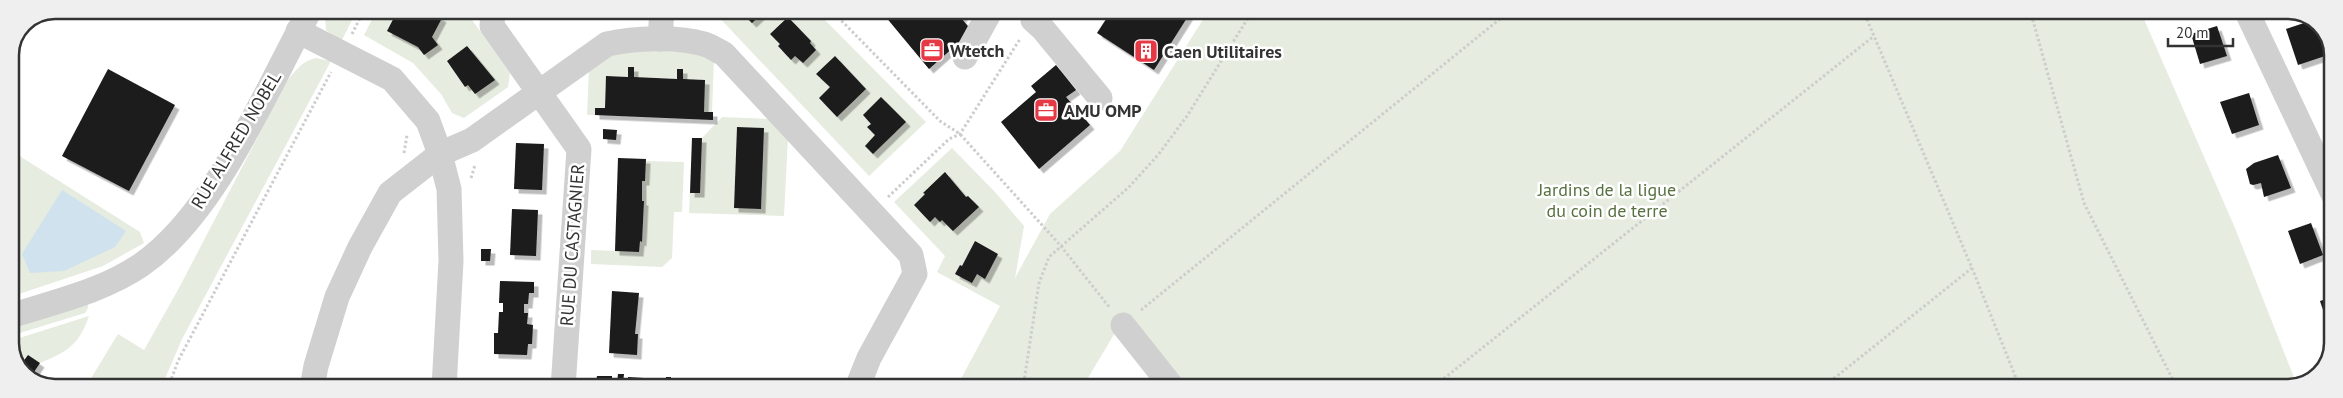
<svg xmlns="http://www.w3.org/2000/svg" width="2343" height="398" font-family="'PT Sans',sans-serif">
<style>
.green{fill:#e6ecdf;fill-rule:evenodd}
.water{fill:#cfe2ee}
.building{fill:#1a1a1a;filter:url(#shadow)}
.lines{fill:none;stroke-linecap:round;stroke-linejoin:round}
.path{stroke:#cdcdcd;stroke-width:3;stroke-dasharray:2.5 2.5;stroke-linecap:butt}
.minor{stroke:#d0d0d0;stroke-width:25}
.labels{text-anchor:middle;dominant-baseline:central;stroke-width:5;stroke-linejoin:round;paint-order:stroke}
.poi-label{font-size:18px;font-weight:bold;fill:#333;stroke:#fff;text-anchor:start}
.street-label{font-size:18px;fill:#333;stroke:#fff}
.park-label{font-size:18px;fill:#56703f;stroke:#fff}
.rim{fill:none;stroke:#333;stroke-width:2.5}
</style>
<defs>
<filter id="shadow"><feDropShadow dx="4.5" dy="4.5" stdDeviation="0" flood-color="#0004"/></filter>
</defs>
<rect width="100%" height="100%" fill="#fff"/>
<g class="green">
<path d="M327 10H357L341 42 326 30 325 15Z"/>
<path d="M377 10H465L510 73 508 87 464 118 452 113 441 94 413 63 364 35Z"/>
<path d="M712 10H735L738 14 741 12 752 23 766 10H815L926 122 869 176ZM789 17 811 41 810 43 816 50 802 63 795 56 791 60 778 46 780 44 770 34ZM835 56 866 89 837 117 830 87 816 74Z"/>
<path d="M1209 10H2140L2235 228 2297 385 2288 388H1167L1119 326 1082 388H956L1000 306 937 272 945 256 894 202 952 148 995 192 1024 226 1015 278 1050 214 1120 151Z"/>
<path d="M616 49 708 53 714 59 712 112H704L705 80 683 79V69L677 79 634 77V68L629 67 628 77 606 76 605 108H595V115H587L589 69Z"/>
<path d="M316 58 331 61 182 339 161 388H85L118 334 144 350 179 288 287 81C296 70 302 61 316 58Z"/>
<path d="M722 117 771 119 788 137 784 216 689 213 690 193H700L702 138ZM737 127 764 128 761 209 734 207Z"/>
<path d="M10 150 140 232 144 243 103 266 10 297Z"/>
<path d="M646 161 684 162 682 212H674L672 258 662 267 591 264V250L639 252 640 241H642L644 201H642V181L645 180Z"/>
<path d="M88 301V308L85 313 10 336V327Z"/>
<path d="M89 316C79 345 67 352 40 363L28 355 25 358 13 355 10 341Z"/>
</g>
<path class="water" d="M62 190 126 231 115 247 64 271 30 273 22 254Z"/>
<g class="building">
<path d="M398 10H428L442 18 432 37 438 45 424 55 418 47 387 31Z"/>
<path d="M735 10H766L752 23 741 12 738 14Z"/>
<path d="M880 10H971L961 18 972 31 929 69Z"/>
<path d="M1112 10H1192L1154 70 1097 33Z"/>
<path d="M788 17 811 41 810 43 816 50 803 63 795 56 791 60 778 46 780 44 770 34Z"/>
<path d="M2313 20 2320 23 2331 54 2298 65 2286 29Z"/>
<path d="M2217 26 2227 56 2200 64 2191 34Z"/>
<path d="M467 46 495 80 475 94 468 85 465 87 447 61Z"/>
<path d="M835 56 866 89 837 117 819 98 830 87 816 74Z"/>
<path d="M1056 65 1076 90 1066 97 1090 125 1039 169 1001 122 1036 92 1031 86Z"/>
<path d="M628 67H634V77L677 79V69H683V79L705 80 704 112H713V120L595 115V108H605L606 76 628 77Z"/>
<path d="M108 69 175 105 129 191 62 156Z"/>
<path d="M2249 93 2259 125 2232 134 2220 102Z"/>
<path d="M881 97 906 122 873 154 865 146 875 135 867 127 871 124 863 115Z"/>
<path d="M737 127 764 128 761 209 734 208Z"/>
<path d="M603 129 617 130 616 140 603 139Z"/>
<path d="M692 138H702L700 193H690Z"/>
<path d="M516 143 544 144 542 190 514 189Z"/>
<path d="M2278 155 2291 188 2264 197 2261 183 2253 185 2250 184 2246 169 2254 163Z"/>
<path d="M618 158 646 159 645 181H642V201H644L642 242 640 241 639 252 615 251Z"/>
<path d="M945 172 966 197 968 196 979 207 953 231 942 220 940 222 935 217 930 222 914 205 925 194 923 193Z"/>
<path d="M512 209 538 210 536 256 510 255Z"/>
<path d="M2311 223 2323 255 2300 264 2288 231Z"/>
<path d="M975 241 998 254 985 279 977 274 972 283 955 274 960 265 962 266Z"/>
<path d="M481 249H491L490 261H481Z"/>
<path d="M500 281 534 282V293H529L528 304H524V313H528L527 324 533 325 532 344H528L527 355 494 354V333H498L499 312H503V303H499Z"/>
<path d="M612 291 639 293 635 334H638L637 355 609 353Z"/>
<path d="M2333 297V336H2332L2320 301Z"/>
<path d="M28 355 40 363 30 378 23 375 19 367Z"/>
<path d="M618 374H624L623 383H628V377L660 379V385H665L666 377H671V386H676L677 379 692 380V388H595L597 376H612V383H617Z"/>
<path d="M493 379 527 381 526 388H492Z"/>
</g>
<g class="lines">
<g class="path">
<path d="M831 10 940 121 960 134 1060 245 1110 308"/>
<path d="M1863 10 1972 268 2020 388"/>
<path d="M2030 10 2084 203 2177 388"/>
<path d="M352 34 364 10"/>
<path d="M404 153 407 135"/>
<path d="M471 178 475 165"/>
<path d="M888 197 949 139 960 134 1020 39"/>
<path d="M1141 310 1511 10"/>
<path d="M168 388 178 361 331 72"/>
<path d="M1023 388 1039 283 1049 257 1129 187 1158 155 1187 116 1253 10"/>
<path d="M1432 388 1874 36"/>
<path d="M1822 388 1972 268"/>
</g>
<g class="minor">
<path d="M493 10 492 26 579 149 563 388"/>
<path d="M1035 10 1033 20 1043 29 1100 98"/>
<path d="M2246 10 2333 194"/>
<path d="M298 31 392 79 428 121 440 154 449 189 451 261 444 388"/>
<path d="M660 39 662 10"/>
<path d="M965 57 991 10"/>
<path d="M10 316C54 302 103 291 141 265 216 213 266 90 310 10"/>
<path d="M1123 325 1173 388"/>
<path d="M312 388 316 366 337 297 360 247 390 193 440 154 472 140 607 44C634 38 677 36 704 44 711 46 718 51 724 54L911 255 915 274 869 358 857 388"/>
</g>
</g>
<defs>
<g id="office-square" transform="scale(1.25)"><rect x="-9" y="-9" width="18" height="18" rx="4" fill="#e63946" stroke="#fff"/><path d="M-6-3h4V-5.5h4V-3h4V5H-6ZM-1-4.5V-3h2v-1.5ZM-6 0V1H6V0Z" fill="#fff"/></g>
<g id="building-square" transform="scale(1.25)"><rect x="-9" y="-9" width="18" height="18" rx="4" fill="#e63946" stroke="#fff"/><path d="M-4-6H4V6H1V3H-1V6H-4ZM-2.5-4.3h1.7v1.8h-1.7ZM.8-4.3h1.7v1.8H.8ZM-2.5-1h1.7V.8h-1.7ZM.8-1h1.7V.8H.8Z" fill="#fff"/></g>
</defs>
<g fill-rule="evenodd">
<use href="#office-square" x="932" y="50"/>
<use href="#building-square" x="1146" y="51"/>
<use href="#office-square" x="1046" y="110"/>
</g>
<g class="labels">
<g class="poi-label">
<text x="950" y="50">Wtetch</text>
<text x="1164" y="51">Caen Utilitaires</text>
<text x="1064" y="110">AMU OMP</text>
</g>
<g class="street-label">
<text transform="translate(236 140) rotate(-59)">RUE ALFRED NOBEL</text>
<text transform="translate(572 245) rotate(-86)">RUE DU CASTAGNIER</text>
</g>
<g class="park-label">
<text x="1607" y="189">Jardins de la ligue<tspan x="1607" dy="21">du coin de terre</tspan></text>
</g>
</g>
<path d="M0 0H2343V398H0ZM55 19H2288A36 36 0 0 1 2324 55V343A36 36 0 0 1 2288 379H55A36 36 0 0 1 19 343V55A36 36 0 0 1 55 19Z" fill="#efefef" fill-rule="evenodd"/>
<path class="rim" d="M55 19H2288A36 36 0 0 1 2324 55V343A36 36 0 0 1 2288 379H55A36 36 0 0 1 19 343V55A36 36 0 0 1 55 19Z"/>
<path d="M2168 38v8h65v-8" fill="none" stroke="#333333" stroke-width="2.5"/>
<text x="2176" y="38" font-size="15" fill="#333333" stroke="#ffffff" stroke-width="4" paint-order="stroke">20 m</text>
</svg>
